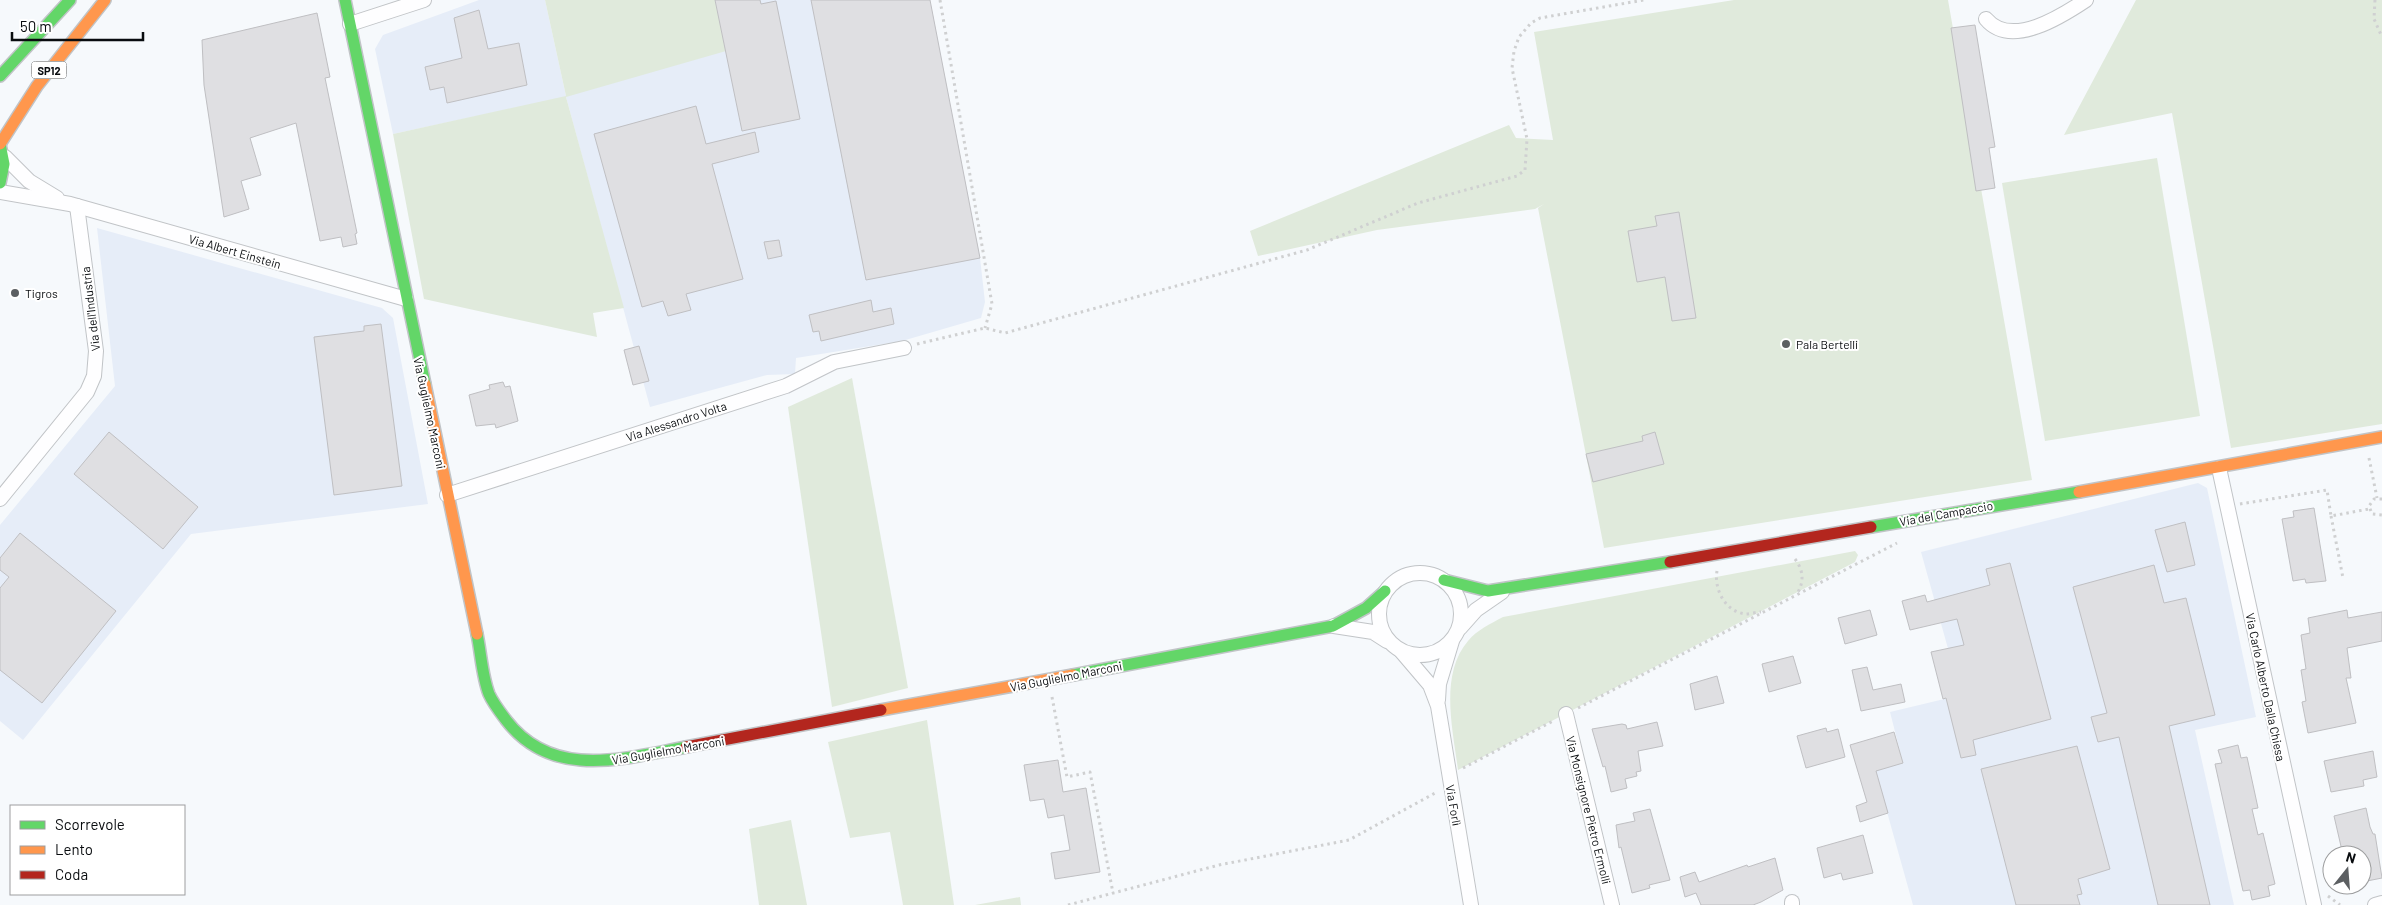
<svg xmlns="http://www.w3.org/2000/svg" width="2382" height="905" font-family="Barlow,sans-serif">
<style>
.built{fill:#e6edf8}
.green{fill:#e0eadc}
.building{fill:#dfdfe2;stroke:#bfbfc2}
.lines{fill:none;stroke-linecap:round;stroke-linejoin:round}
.street-casing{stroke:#c1c4c7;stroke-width:16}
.fast-casing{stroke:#c1c4c7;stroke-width:14}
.slow-casing{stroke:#c1c4c7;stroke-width:14}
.jam-casing{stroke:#c1c4c7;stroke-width:14}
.path{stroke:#cfd0d1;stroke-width:3;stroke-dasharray:2.5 4;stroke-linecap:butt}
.street{stroke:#fefeff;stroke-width:14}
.fast{stroke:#63d668;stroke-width:11}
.slow{stroke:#ff974d;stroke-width:11}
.jam{stroke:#b3261e;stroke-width:11}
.poi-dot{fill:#5c5f62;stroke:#fff;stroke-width:2}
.labels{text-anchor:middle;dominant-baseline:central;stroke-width:4;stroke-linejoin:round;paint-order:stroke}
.shield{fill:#fff;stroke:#535557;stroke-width:1}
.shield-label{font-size:11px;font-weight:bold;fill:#090c0f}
.street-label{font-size:12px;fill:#090c0f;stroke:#fff}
.poi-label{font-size:12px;fill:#090c0f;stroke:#fff;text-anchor:start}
</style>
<rect width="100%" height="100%" fill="#f6f9fc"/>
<g class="built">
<path d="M479 0H545L566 96 715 0H930L980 258 985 302 981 318 902 341 796 358 795 374 767 375 650 407 566 97 393 134 375 49 383 35Z"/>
<path d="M97 228 382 308 393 318 428 504 191 534 23 740 0 721V525L115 386Z"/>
<path d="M2198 483 2207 488 2256 717 2195 730 2234 905H1913L1875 769 1903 763 1890 712 1961 695 1921 552Z"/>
</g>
<g class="green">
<path d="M545 0H715L726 51 566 97 624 308 593 313 597 337 424 299 393 134 566 96Z"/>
<path d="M1734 0H1948L2032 480 1604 548 1538 208 1544 204 1535 209 1377 230 1258 256 1250 231 1509 125 1516 138 1553 140 1534 32Z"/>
<path d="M2136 0H2382V424L2231 448 2172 113 2064 135Z"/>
<path d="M2157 158 2200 416 2045 441 2002 183Z"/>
<path d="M852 378 908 688 832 707 788 407Z"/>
<path d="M1855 551 1858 555 1855 562 1458 770C1453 730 1439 675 1468 641 1477 630 1490 624 1503 617Z"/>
<path d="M927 720 954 905H903L890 832 850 838 828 742Z"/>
<path d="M791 820 807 905H759L749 829Z"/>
<path d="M1020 897 1021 905H975Z"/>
</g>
<g class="building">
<path d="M715 0H760L761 4 776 1 800 119 742 131Z"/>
<path d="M811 0H930L980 258 866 280Z"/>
<path d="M479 10 488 49 519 43 527 85 447 103 444 87 430 90 425 67 462 58 454 18Z"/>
<path d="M317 13 330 77 325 78 357 233 355 234 357 244 343 247 341 237 320 241 296 123 250 138 261 175 241 181 249 209 224 217 204 85 202 40Z"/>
<path d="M1975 25 1995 147 1989 148 1995 188 1976 191 1951 28Z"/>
<path d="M696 106 706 144 755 132 759 152 712 164 743 279 686 294 691 310 668 316 663 301 642 307 594 134Z"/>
<path d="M1679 212 1696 318 1672 321 1665 277 1637 282 1628 231 1657 226 1655 216Z"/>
<path d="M779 240 782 256 768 259 764 242Z"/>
<path d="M871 300 873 312 891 308 894 324 821 341 819 331 813 332 809 315Z"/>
<path d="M381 324 402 486 334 495 314 337 364 331V326Z"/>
<path d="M639 346 649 381 633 385 624 350Z"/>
<path d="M503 382 505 387 510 386 518 421 496 428 495 424 476 426 469 395 490 389 489 385Z"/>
<path d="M109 432 198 507 163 549 74 474Z"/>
<path d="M1655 432 1664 464 1593 482 1586 454 1643 441 1642 436Z"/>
<path d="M2314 508 2326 581 2306 583 2305 579 2293 581 2282 519 2294 517 2293 511Z"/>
<path d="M2185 522 2195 565 2167 572 2155 530Z"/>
<path d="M20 533 116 611 42 703 0 670V588L9 577 0 570V558Z"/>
<path d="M2010 563 2051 719 1973 740 1976 755 1961 758 1946 698 1943 699 1931 652 1964 645 1957 619 1910 630 1902 601 1925 595 1927 602 1990 585 1986 569Z"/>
<path d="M2154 565 2164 603 2186 598 2215 715 2169 726 2210 905H2158L2119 737 2098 742 2091 717 2107 713 2073 587Z"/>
<path d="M1870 610 1877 635 1845 644 1838 618Z"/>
<path d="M2347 610 2348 618 2382 612V641L2347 648 2351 678H2346L2356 723 2308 733 2302 702 2306 701 2301 670 2306 669 2301 635 2310 633 2308 618Z"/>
<path d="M1793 656 1801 683 1769 692 1762 664Z"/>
<path d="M1867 667 1873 690 1901 684 1905 702 1861 711 1852 670Z"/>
<path d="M1717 676 1724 703 1695 710 1690 684Z"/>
<path d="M1657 722 1663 746 1638 751 1641 771 1636 772 1637 776 1625 779 1627 788 1611 792 1605 766 1603 767 1592 729 1622 724 1626 725 1627 729Z"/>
<path d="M1826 728 1827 732 1838 729 1845 757 1806 768 1797 736Z"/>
<path d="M1894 732 1903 763 1876 771 1888 813 1860 822 1856 806 1867 802 1850 745Z"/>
<path d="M2238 745 2241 758 2247 757 2258 808 2252 809 2258 835 2263 833 2275 884 2268 886 2270 896 2252 900 2250 890 2243 891 2215 764 2222 763 2218 750Z"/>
<path d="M2077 746 2110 869 2078 879 2082 894 2077 895 2080 905H2016L1981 769Z"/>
<path d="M2373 751 2377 777 2363 780 2364 786 2331 792 2324 761Z"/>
<path d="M1058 760 1063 792 1086 788 1100 872 1055 879 1051 853 1070 850 1064 815 1048 818 1044 799 1030 801 1024 765Z"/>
<path d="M2366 808 2370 827 2373 834H2375L2382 878 2362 882V855H2343L2334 816Z"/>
<path d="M1650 809 1670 880 1649 885 1650 888 1632 893 1621 847 1619 848 1616 825 1635 821 1633 813Z"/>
<path d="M1863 835 1873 873 1843 880 1841 873 1824 878 1817 848Z"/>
<path d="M1775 858 1783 890 1761 902 1753 905H1701L1696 893 1685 897 1680 877 1695 872 1699 882 1747 865 1748 867Z"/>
</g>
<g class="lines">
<g class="street-casing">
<g id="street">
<path d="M1986 19C2011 49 2062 16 2086 0"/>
<path d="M350 24 424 0"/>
<path d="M5 157 29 181 57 198"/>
<path d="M0 192 70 204 406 299"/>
<path d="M2219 468 2314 905"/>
<path d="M447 495 786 386 834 362 904 348"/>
<path d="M0 499 87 392 94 376 96 351 77 206"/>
<circle cx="1420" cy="614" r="41"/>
<path d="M1334 626 1373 632 1387 641"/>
<path d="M1460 628 1476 610 1502 592"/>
<path d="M1401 651 1430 685 1438 706 1471 905"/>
<path d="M1438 700 1439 684 1452 641"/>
<path d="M1566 714 1612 905"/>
<path d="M1792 902V905"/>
<path d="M2375 905 2382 903"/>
</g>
</g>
<g class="fast-casing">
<g id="fast">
<path d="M345 0 425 384"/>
<path d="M0 76 70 0"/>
<path d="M0 144 4 164 0 183"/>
<path d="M1871 527 2079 492"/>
<path d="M1444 580 1488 591 1670 562"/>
<path d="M477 634C481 653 482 676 489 694 493 703 500 712 506 720 552 780 622 759 686 747"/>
<path d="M1073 675 1333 626 1366 608 1385 591"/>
</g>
</g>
<g class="slow-casing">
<g id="slow">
<path d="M0 144 37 86 105 0"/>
<path d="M425 384 477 634"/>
<path d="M2079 492 2382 437"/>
<path d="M881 710 1073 675"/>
</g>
</g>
<g class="jam-casing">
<g id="jam">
<path d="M1670 562 1871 527"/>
<path d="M686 747 881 710"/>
</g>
</g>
<g class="path">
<path d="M940 0 992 304 985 328"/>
<path d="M2375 0 2374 19 2382 37"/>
<path d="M917 344 985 328 1005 333 1307 250 1418 203 1517 176 1525 170 1527 139 1512 68 1514 51 1519 37 1531 23 1540 18 1644 0"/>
<path d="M2369 458 2377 498"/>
<path d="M2382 499H2374L2369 506 2372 514 2382 515"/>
<path d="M2240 504 2327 490 2331 516 2369 509"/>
<path d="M2331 516 2343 578"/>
<path d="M1795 559C1804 571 1804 582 1797 594"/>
<path d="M1717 571C1714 588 1724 611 1745 614 1750 614 1756 612 1761 612"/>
<path d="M1052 697 1067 777 1090 772 1113 893"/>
<path d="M1578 708 1897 543"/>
<path d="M1463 768 1553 721"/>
<path d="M2328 896 2340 905"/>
<path d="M1068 905 1219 865 1349 840 1437 792"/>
</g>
<use href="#street" class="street"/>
<use href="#fast" class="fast"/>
<use href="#slow" class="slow"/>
<use href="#jam" class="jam"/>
</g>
<g class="poi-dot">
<circle cx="15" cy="293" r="5"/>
<circle cx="1786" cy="344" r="5"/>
</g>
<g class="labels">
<rect class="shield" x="31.5" y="61.5" width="35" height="17" rx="4"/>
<g class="shield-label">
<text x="49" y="70">SP12</text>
</g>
<g class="street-label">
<text transform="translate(235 251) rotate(16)">Via Albert Einstein</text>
<text transform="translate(90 309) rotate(-97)">Via dell'Industria</text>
<text transform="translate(430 413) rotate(78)">Via Guglielmo Marconi</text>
<text transform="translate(676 421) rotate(-18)">Via Alessandro Volta</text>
<text transform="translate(1946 513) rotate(-10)">Via del Campaccio</text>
<text transform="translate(1066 676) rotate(-11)">Via Guglielmo Marconi</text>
<text transform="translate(2266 687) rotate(78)">Via Carlo Alberto Dalla Chiesa</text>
<text transform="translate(668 750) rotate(-10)">Via Guglielmo Marconi</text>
<text transform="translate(1454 805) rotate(80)">Via Forlì</text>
<text transform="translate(1589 810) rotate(76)">Via Monsignore Pietro Ermolli</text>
</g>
<g class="poi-label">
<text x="25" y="293">Tigros</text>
<text x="1796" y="344">Pala Bertelli</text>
</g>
</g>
<rect x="10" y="805" width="175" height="90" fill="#ffffff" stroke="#9d9e9f"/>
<rect x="20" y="821" width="25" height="8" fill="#63d668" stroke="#9d9e9f"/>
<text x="55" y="830" font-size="15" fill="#090c0f">Scorrevole</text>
<rect x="20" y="846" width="25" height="8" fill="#ff974d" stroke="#9d9e9f"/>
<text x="55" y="855" font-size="15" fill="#090c0f">Lento</text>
<rect x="20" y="871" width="25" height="8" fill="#b3261e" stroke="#9d9e9f"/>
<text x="55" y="880" font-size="15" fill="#090c0f">Coda</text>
<g transform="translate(2347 870) rotate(17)"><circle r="24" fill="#ffffff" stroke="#9d9e9f"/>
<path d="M0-4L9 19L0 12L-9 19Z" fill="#5c5f62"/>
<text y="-8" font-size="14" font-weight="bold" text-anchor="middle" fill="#090c0f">N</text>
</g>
<path d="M12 32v8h131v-8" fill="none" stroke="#090c0f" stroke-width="2.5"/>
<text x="20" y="32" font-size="15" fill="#090c0f" stroke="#ffffff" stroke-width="4" paint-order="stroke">50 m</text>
</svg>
